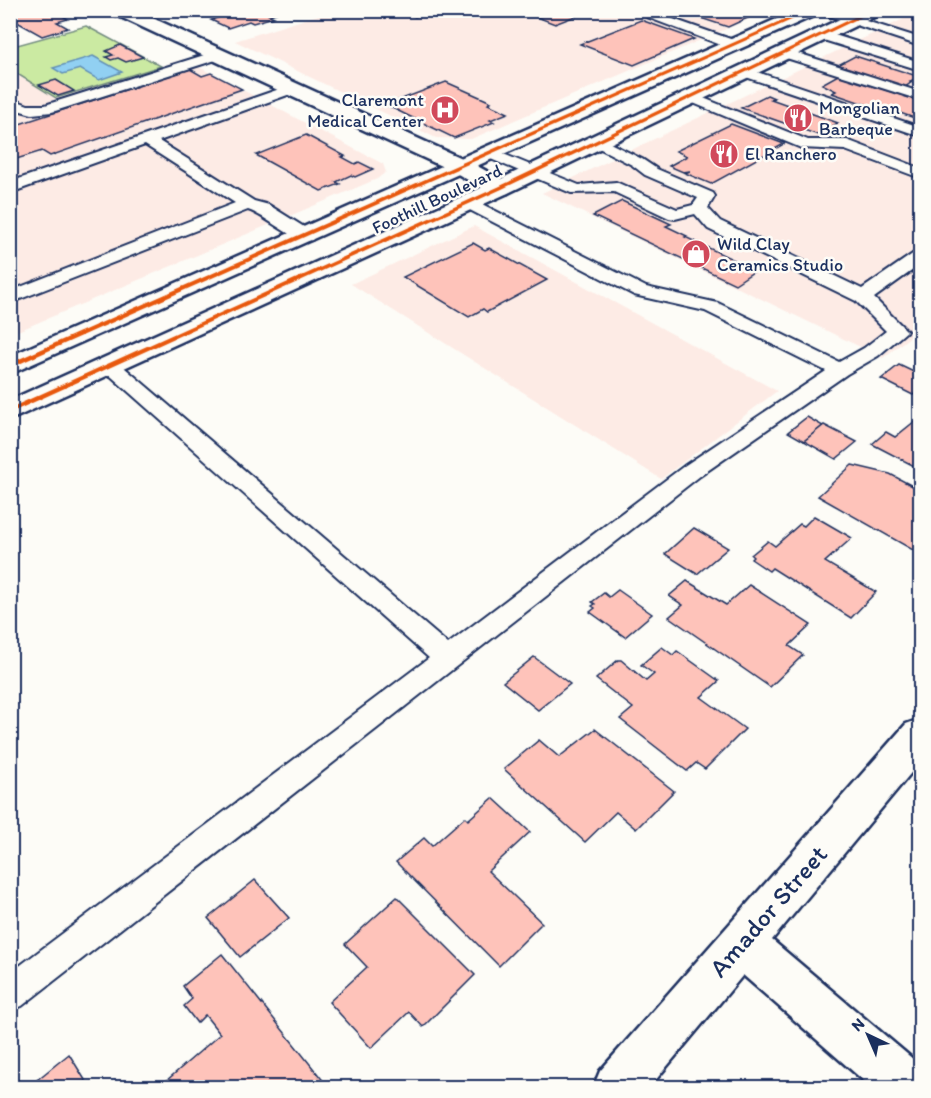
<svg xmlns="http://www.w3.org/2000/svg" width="931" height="1098" font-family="Itim,sans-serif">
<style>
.built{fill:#fdebe5}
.green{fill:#cbeaa2;stroke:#738c80;stroke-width:1.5}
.water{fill:#91d0f2;stroke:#6290b7;stroke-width:1.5}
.building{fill:#fec3ba;stroke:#1b2f5e;stroke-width:1.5}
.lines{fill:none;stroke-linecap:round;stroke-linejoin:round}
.lane-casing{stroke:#1b2f5e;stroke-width:4}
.street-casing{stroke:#1b2f5e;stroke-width:5}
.primary-casing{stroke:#1b2f5e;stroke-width:5}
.lane{fill:#fdfcf7;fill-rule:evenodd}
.street{fill:#fdfcf7;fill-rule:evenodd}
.primary{fill:#fdfcf7;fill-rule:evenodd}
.cycleway-casing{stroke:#fdfcf7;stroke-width:4}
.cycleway{fill:#e8590c;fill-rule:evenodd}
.labels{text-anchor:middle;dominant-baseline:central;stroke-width:5;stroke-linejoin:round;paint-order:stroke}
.far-poi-label{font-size:18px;fill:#1b2f5e;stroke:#fdfcf7;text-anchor:start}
.far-street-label{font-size:18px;fill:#1b2f5e;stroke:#fdfcf7}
.near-street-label{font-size:26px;fill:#1b2f5e;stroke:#fdfcf7}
</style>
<rect width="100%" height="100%" fill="#fdfcf7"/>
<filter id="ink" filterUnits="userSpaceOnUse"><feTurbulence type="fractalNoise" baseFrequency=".0167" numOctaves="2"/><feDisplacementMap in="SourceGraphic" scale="12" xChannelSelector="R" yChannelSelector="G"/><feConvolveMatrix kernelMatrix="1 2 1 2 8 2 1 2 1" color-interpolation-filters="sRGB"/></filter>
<g filter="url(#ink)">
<g class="built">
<path d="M331 11H768L471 139 436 138 235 41Z"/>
<path d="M920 11V329L883 358 542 193Z"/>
<path d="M184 59 383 164 386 172 377 179 11 334 10 70 56 98Z"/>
<path d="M474 226 777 391 661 479 351 284Z"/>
</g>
<path class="green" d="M86 26 161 66 56 98 11 70 10 47Z"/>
<path class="water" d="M93 56 122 72 99 80 80 69 63 74 53 68Z"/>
<g class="building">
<path d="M21 10H60L56 12 68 19 57 22 68 28 42 36 10 18V13Z"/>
<path d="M285 10 269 15 274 17 253 23 249 21 228 28 211 20 229 14 221 10Z"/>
<path d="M399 10H436L415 17Z"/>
<path d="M519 10H591L555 24Z"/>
<path d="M676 10H765L728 27Z"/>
<path d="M641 20 694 39 634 65 580 44Z"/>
<path d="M120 45 143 57 126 62 118 58 111 60 106 57 113 55 106 51Z"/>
<path d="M855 56 920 77 910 81 912 82 905 87 838 65Z"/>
<path d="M190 69 202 76 211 73 242 89 50 156 42 151 10 161V127Z"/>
<path d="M838 75 920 101V120L886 108 882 110 832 93 836 91 822 84Z"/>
<path d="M56 80 74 91 58 96 39 85Z"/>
<path d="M446 82 491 102 488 104 508 113 490 120 494 122 454 138 386 105Z"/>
<path d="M767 95 774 98 771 99 838 123 818 135 741 108Z"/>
<path d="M731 124 784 144 711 184 685 173 690 171 683 172 669 166 687 156 676 151Z"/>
<path d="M306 135 345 156 342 157 355 164 359 162 373 169 355 177 351 175 336 182 340 184 321 191 256 155Z"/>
<path d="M622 201 671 224 666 226 687 236 685 237 756 270 735 284 593 216Z"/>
<path d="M473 243 485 250 489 248 547 280 487 312 483 309 469 317 403 277Z"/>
<path d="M899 365 920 375V389L913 395 881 379Z"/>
<path d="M807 417 823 426 804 441 788 432Z"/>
<path d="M920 417V469L872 444 886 432 895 437Z"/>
<path d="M824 425 857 442 836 459 804 441Z"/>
<path d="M852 465 890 474 920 490V554L818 496Z"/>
<path d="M814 516 852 538 825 562 876 592 851 618 772 568 769 571 751 559 753 557 751 555 768 541 775 546 800 524 804 526Z"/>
<path d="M694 528 728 548 697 574 665 554Z"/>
<path d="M687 581 726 605 749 585 811 625 789 646 803 655 770 687 669 617 683 605 669 596Z"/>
<path d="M618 590 652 614 625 637 590 612 595 608 592 606 595 604 592 602 604 593 609 597Z"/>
<path d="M662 647 673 655 677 651 719 681 701 697 745 729 705 769 696 763 687 771 620 719 633 708 596 679 618 660H621L646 681 654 674 641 665Z"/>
<path d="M534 657 570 684 538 710 503 682Z"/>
<path d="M595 729 674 791 636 829 616 812 585 842 504 769 539 740 559 757Z"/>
<path d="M493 798 530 832 488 871 542 923 499 966 396 862 424 838 432 846 465 817 468 820Z"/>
<path d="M255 880 289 918 240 957 208 918Z"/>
<path d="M397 897 475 975 423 1027 409 1012 371 1048 329 1002 367 967 345 944Z"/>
<path d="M222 954 329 1088H158L220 1034 205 1015 197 1023 184 1006 192 999 183 986Z"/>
<path d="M69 1054 90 1088H27Z"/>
</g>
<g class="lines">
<g class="lane-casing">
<g id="lane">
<path d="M628 10H647L739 42 740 45 739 48H729Z"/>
<path d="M811 10H831L920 38V46Z"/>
<path d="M822 31 920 62V70L817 38 816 35Z"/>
<path d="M785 49 920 92V100L780 56 778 53 780 50Z"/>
<path d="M217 51 224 55 222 58 52 112 32 114 10 108V98L28 105H45Z"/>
<path d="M745 68 920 127V136L740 75 738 72 740 69Z"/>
<path d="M291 85 298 89 296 92 159 141 254 201 269 205 312 232 315 236 312 240C295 244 267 216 248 210L10 303V291L235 203 145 145 10 193V182Z"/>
<path d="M691 93 808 140H847L920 168V178L845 150 801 148 686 100 684 97 686 94Z"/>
<path d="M598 137 642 159 657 169 713 193 715 196 708 208 720 221 862 289 914 253 920 252V265L874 298 907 331 878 356 847 374 700 476 22 1006 10 1011V973L429 658 104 370 101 366 104 362H118L448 644 684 466 826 371 705 311 634 295 462 206 460 203 462 200H474L646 287 718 303 839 362 864 348 886 331 856 301 708 229 695 214 675 219 669 218 614 192 571 193 486 157 483 154 491 149 496 151 579 185 616 182 677 209 693 205 698 198 645 175 632 165 593 145 590 142 593 139Z"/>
</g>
</g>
<g class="street-casing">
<g id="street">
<path d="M112 10H135L470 162 508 183 511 188 508 193C490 197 470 180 454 172L114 14Z"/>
<path d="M920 719V762L772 940 920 1065V1088H872L743 975 649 1088H593L600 1071 906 724Z"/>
</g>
</g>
<g class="primary-casing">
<g id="primary">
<path d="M797 10H820L818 14 10 374V356Z"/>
<path d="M859 10H882L880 14 508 193 10 420V400L492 183Z"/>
</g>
</g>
<use href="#lane" class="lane"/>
<use href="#street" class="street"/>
<use href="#primary" class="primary"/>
<g class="cycleway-casing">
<g id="cycleway">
<path d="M807 10H814L10 368V363Z"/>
<path d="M869 10H876L502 189 10 413V408L498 187Z"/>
</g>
</g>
<use href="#cycleway" class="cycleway"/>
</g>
</g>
<defs>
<g id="hospital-disc" transform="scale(1.5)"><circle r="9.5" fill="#d1495b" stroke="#fdfcf7"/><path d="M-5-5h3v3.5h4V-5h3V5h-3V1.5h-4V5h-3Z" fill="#fff"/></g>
<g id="restaurant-disc" transform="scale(1.5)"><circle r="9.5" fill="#d1495b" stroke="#fdfcf7"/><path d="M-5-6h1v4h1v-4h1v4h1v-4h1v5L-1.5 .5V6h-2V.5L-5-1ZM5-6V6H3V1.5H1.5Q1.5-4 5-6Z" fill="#fff"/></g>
<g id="shop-disc" transform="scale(1.5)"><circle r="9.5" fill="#d1495b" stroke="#fdfcf7"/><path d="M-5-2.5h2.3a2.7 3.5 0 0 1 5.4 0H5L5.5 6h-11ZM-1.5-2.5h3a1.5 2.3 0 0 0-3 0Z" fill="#fff"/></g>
</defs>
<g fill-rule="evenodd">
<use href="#hospital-disc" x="445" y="110"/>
<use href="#restaurant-disc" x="798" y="118"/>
<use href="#restaurant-disc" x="724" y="154"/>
<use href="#shop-disc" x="696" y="254"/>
</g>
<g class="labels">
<g class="far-poi-label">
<text x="424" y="100" text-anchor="end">Claremont<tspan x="424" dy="21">Medical Center</tspan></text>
<text x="819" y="108">Mongolian<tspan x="819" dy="21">Barbeque</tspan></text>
<text x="745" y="154">El Ranchero</text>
<text x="717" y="244">Wild Clay<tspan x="717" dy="21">Ceramics Studio</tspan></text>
</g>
<g class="far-street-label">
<text transform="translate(437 199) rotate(-25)">Foothill Boulevard</text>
</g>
<g class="near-street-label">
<text transform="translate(768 911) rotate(-49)">Amador Street</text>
</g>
</g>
<rect width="931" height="1098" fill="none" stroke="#fdfcf7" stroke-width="36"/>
<rect x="18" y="18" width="895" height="1062" fill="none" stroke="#1b2f5e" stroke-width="2" filter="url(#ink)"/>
<g transform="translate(868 1035) rotate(316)" stroke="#fdfcf7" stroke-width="4.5" paint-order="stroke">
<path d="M0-4.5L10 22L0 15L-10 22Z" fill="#1b2f5e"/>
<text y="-9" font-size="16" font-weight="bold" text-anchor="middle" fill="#1b2f5e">N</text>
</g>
</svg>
